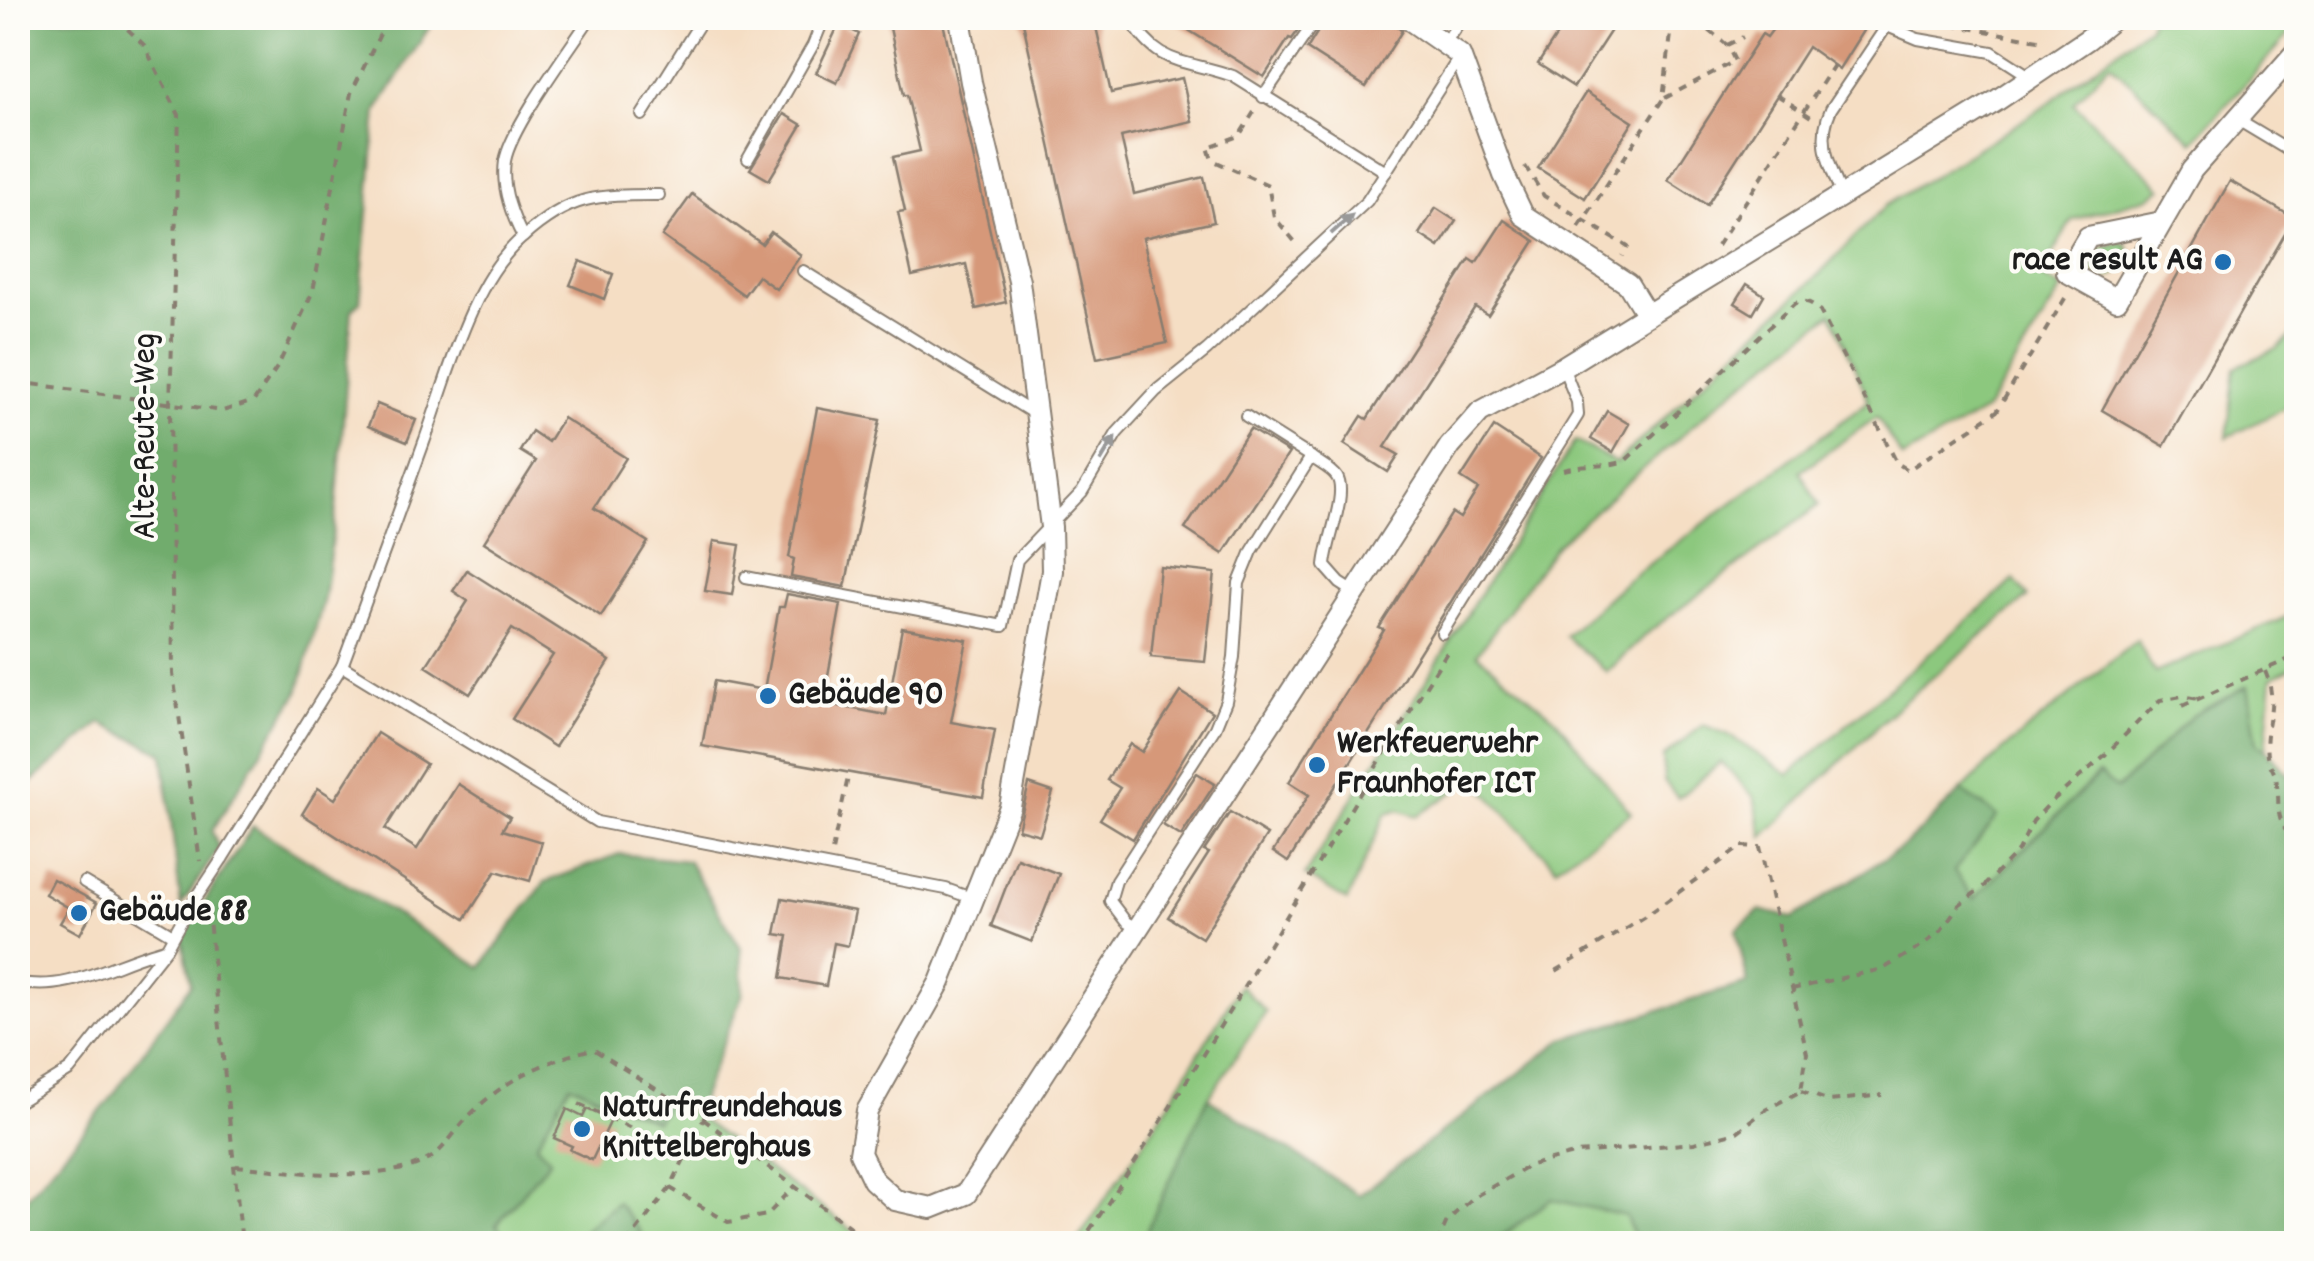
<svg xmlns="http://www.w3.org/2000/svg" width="2314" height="1261" font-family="Dekko,sans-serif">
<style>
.green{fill:#8cc87e;stroke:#54724d;stroke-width:2.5}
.forest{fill:#71ac6d;stroke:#466444;stroke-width:2.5}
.building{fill:#d69879}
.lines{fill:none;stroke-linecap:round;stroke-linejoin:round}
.service-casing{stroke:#887d70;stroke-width:14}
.minor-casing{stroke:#887d70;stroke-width:24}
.path{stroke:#887d70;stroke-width:4;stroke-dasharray:8 8;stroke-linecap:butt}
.service{stroke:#fff;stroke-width:10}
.minor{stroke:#fff;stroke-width:20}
.service-bridge-casing{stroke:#887d70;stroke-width:14;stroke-linecap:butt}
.service-bridge{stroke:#fff;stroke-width:10}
.oneway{fill:#999}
.poi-dot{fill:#1f6fb2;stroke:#fdfcf7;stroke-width:4}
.labels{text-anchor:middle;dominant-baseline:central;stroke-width:8;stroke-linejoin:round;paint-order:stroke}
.poi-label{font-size:35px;font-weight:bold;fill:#1c1c1c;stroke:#fdfcf7;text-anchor:start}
.street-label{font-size:35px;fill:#1c1c1c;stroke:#fdfcf7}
</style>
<rect width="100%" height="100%" fill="#fdfcf7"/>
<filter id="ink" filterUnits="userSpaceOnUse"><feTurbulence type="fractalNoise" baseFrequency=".01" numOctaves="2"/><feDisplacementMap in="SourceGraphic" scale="20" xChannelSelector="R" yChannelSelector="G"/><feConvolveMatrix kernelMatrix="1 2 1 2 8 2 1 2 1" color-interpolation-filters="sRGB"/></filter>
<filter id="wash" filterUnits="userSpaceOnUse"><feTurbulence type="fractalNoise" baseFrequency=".0048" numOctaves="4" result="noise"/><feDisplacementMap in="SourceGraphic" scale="40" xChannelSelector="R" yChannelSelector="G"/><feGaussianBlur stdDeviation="2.25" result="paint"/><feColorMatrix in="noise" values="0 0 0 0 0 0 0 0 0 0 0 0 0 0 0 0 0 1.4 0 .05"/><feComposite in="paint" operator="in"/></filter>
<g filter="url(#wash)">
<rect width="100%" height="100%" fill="#f5dec4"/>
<g class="green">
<path d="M2151 18H2296V27L2193 142 2110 63 2073 103 2162 188 2149 197 2072 220 2040 276 2062 289 1986 410 1902 458 1877 417 1800 471 1819 505 1650 631 1607 672 1565 636 1625 582 1869 401 1832 313 1728 395 1556 545 1477 654 1554 717 1631 813 1556 867 1474 779 1417 816 1398 810 1386 813 1347 901 1305 875 1575 441 1616 463 1817 276 1885 206 2042 108 2149 26Z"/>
<path d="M2119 242 2127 244 2130 254C2122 267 2117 281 2100 277L2090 266 2091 251Z"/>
<path d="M2296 332V403L2227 437 2235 367 2277 349Z"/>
<path d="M2014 580 2028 597 1895 709 1763 837 1754 797 1721 762 1678 798 1664 781 1663 757 1703 725 1727 734 1789 775Z"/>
<path d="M2296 613V666L2272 677 2266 749 2257 744 2247 686 2192 716 2116 790 2098 774 1974 899 1953 871 1997 816 1961 791 2002 751 2137 640 2155 673Z"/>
<path d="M1240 985 1266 1012 1208 1098 1141 1243 1075 1244 1161 1116Z"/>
<path d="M570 1084 655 1121 672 1099 870 1243H632L641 1233 617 1203 570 1243H512L496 1226 550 1159 536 1144Z"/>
<path d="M1551 1199 1626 1216 1636 1243 1493 1244Z"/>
</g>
<g class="forest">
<path d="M18 18H435L377 111 360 302 352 310 336 510 324 598 298 693 212 831 219 848 181 906 163 753 101 723 18 794Z"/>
<path d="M2248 686 2257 744 2266 749 2289 775 2296 773V1243H1636L1626 1216 1551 1199 1493 1243H1141L1208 1098 1359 1195 1564 1039 1748 983 1736 930 1760 910 1793 918 1904 846 1961 791 1998 816 1954 871 1974 899 2099 774 2117 789 2192 716Z"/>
<path d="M253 826 481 967 545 882 619 854 688 861 741 948 743 993 697 1109 676 1094 656 1121 570 1084 536 1144 550 1159 496 1225 512 1243H18V1207L108 1102 191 984 182 936Z"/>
<path d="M617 1202 641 1233 632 1243H570Z"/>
</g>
<g id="blocks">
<g class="building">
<path d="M888 18H942L1006 302 976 309 966 264 912 276 898 212 905 211 893 157 920 151 907 95H904Z"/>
<path d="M1022 18H1094L1111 93 1182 78 1192 121 1121 137 1134 194 1204 177 1214 222 1143 238 1167 343 1097 358Z"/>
<path d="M1169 18H1307L1292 39 1289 38 1264 77Z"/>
<path d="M1326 18H1388L1402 31 1366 87 1307 49Z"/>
<path d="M1568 18H1619L1574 87 1538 64Z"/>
<path d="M1781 18H1871L1839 69 1808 47 1707 205 1668 180 1762 34 1767 37Z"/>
<path d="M839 24 859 34 837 83 816 73Z"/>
<path d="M1586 92 1633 122 1585 198 1538 168Z"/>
<path d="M784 114 802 125 769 180 750 169Z"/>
<path d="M2230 181 2294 218 2164 446 2102 410Z"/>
<path d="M692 194 762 244 771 232 801 255 776 289 758 276 744 295 662 236Z"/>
<path d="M1436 208 1456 221 1439 247 1419 234Z"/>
<path d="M1504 220 1535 241 1488 315 1475 307 1385 447 1399 455 1388 472 1344 444 1362 416 1367 419 1470 259 1476 263Z"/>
<path d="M580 261 613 274 604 299 570 285Z"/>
<path d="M1747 284 1764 295 1753 314 1735 303Z"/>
<path d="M377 404 416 420 407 442 368 426Z"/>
<path d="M817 408 880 420 845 587 791 577 794 559 789 557Z"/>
<path d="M1607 411 1629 424 1613 452 1591 439Z"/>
<path d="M563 418 626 458 594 508 648 542 601 616 484 542 536 461 520 451 532 431 548 442Z"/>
<path d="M1494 427 1541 458 1288 862 1273 852 1309 795 1289 782 1384 630 1379 628 1452 513 1460 518 1478 489 1461 478Z"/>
<path d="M1250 429 1289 453 1223 554 1185 529Z"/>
<path d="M714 541 740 545 732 595 705 591Z"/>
<path d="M1160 567 1215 573 1205 662 1151 657Z"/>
<path d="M467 570 610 661 555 747 512 719 553 655 512 629 470 694 426 666 468 601 453 591Z"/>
<path d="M787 594 841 604 823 703 886 715 902 628 967 640 951 722 995 730 983 797 702 746 714 681 764 690 779 607H784Z"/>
<path d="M1181 692 1212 712 1133 839 1100 819 1120 788 1107 780 1130 744 1142 752Z"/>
<path d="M377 733 426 764 385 829 417 849 458 784 510 817 502 830 542 842 530 881 496 871 465 919 302 814 318 788 335 799Z"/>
<path d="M1197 773 1215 784 1181 836 1163 825Z"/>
<path d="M1029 784 1053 792 1040 835 1018 829Z"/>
<path d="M1230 812 1267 835 1202 938 1168 917 1209 853 1204 851Z"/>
<path d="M1017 858 1059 874 1032 942 991 926Z"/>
<path d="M53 879 97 903 80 934 60 923 69 908 45 894Z"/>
<path d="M782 898 855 911 848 946 834 943 826 986 781 978 788 936 775 934Z"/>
<path d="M567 1109 583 1117 587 1109 611 1120 592 1160 570 1150 572 1146 554 1138Z"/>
</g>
</g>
</g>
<g filter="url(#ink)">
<use href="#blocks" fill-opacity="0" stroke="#887d70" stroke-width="2.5"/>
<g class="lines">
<g class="service-casing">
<g id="service">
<path d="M1130 18C1158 68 1186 59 1233 76L1386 172"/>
<path d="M1887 26 1918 39 1992 52 2031 77"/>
<path d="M1445 43 1462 18"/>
<path d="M1263 97 1317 18"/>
<path d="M642 115 703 18"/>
<path d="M2236 119 2296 155"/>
<path d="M748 159 813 45 824 18"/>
<path d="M1842 196C1830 165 1816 141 1831 109L1892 18"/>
<path d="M523 237C571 194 598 195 659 195"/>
<path d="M803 271 1036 415"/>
<path d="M1246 416 1311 457"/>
<path d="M746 577 1003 626 1017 560 1082 492 1117 433 1156 391 1207 350 1367 201 1460 56"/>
<path d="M1442 633 1578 415 1577 402 1563 367"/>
<path d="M342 666C370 591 397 517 424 442 448 377 470 282 523 237 511 214 501 187 505 161 511 127 569 50 590 18"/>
<path d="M222 859 342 666 597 822 946 889 974 899"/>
<path d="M84 882 173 935"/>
<path d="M1138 929 1126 922 1110 901 1116 881 1215 728 1226 701 1234 657 1239 583 1252 551 1311 457C1319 463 1332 469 1337 477 1348 494 1326 542 1325 566L1340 583 1354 592"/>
<path d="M18 982C69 994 116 961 165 949"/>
<path d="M18 1102 70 1070 166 949 183 918"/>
</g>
</g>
<g class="minor-casing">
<g id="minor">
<path d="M960 18 971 82 1019 281 1051 527 1052 571 1010 807 940 982 867 1111 860 1153 873 1180 895 1200 931 1208 966 1194 1450 446 1480 412 1563 367 1647 315"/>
<path d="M1407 18 1460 55 1504 175 1523 215 1628 284 1647 315 1996 101 2088 39 2114 18"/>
<path d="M2162 222 2088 237 2067 272 2117 300 2192 170 2296 52"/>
</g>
</g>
<g class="path">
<path d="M116 18 144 45 179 115 170 405 173 674 200 861"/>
<path d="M1921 18 1926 21 2044 41"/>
<path d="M1727 45 1743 37"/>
<path d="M1777 95 1811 117"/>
<path d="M1665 98 1735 61 1727 45 1694 18"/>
<path d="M1254 112 1239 136 1208 147 1212 160 1268 185 1274 217 1297 244"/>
<path d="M1525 166 1544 196 1628 247 1622 256"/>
<path d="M1579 227 1663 99 1673 18"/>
<path d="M1717 246 1834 65"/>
<path d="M18 382 223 411 254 401 278 366 313 291 351 93 388 18"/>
<path d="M1564 470C1585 464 1604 468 1625 461L1795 303C1807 300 1811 302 1820 311L1897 463 1908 470 1997 411 2067 295"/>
<path d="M2265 671C2280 706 2263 723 2267 756 2268 763 2274 770 2276 778 2282 809 2271 814 2296 843"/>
<path d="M2182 706 2296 656"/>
<path d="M832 851 849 773"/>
<path d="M208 910 242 1244"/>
<path d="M1792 989 1883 969 1920 947 1939 933 1959 905 1984 886 2018 851 2033 821 2051 802 2105 755 2160 700 2182 696 2198 699"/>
<path d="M1801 1091 1830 1101 1882 1095"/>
<path d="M579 1104 686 1153"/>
<path d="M236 1166C287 1171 388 1186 432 1157 446 1147 456 1129 468 1117 503 1080 544 1061 593 1049L703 1119 873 1244"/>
<path d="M670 1188 728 1222 767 1215 795 1186"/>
<path d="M626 1244 670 1188 706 1114"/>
<path d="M1080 1244C1214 1050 1325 844 1451 646"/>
<path d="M1437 1244 1447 1221 1472 1198 1531 1165 1577 1153 1694 1143 1737 1132 1765 1110 1801 1091 1807 1053 1760 847 1742 846 1653 911 1556 971"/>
</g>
<use href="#service" class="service"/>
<use href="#minor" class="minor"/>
<g class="service-bridge-casing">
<path id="service-bridge" d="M183 918 222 859"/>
</g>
<use href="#service-bridge" class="service-bridge"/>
</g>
<defs><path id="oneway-solid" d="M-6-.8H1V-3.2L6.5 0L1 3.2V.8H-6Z" transform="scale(2.5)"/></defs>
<g class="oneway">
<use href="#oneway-solid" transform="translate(1342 224) rotate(-42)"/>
<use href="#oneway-solid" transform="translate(1108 449) rotate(-59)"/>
</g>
</g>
<g class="poi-dot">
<circle cx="2223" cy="262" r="10"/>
<circle cx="768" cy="696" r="10"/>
<circle cx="1317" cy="765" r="10"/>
<circle cx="79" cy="913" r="10"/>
<circle cx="582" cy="1129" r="10"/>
</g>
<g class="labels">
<g class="poi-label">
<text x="2203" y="262" text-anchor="end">race result AG</text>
<text x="788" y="696">Gebäude 90</text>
<text x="1337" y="745">Werkfeuerwehr<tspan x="1337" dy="40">Fraunhofer ICT</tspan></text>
<text x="99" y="913">Gebäude 88</text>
<text x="602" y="1109">Naturfreundehaus<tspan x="602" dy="40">Knittelberghaus</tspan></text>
</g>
<g class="street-label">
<text transform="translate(147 436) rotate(-90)">Alte-Reute-Weg</text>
</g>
</g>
<rect width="2314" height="1261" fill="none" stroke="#fdfcf7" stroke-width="60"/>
</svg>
